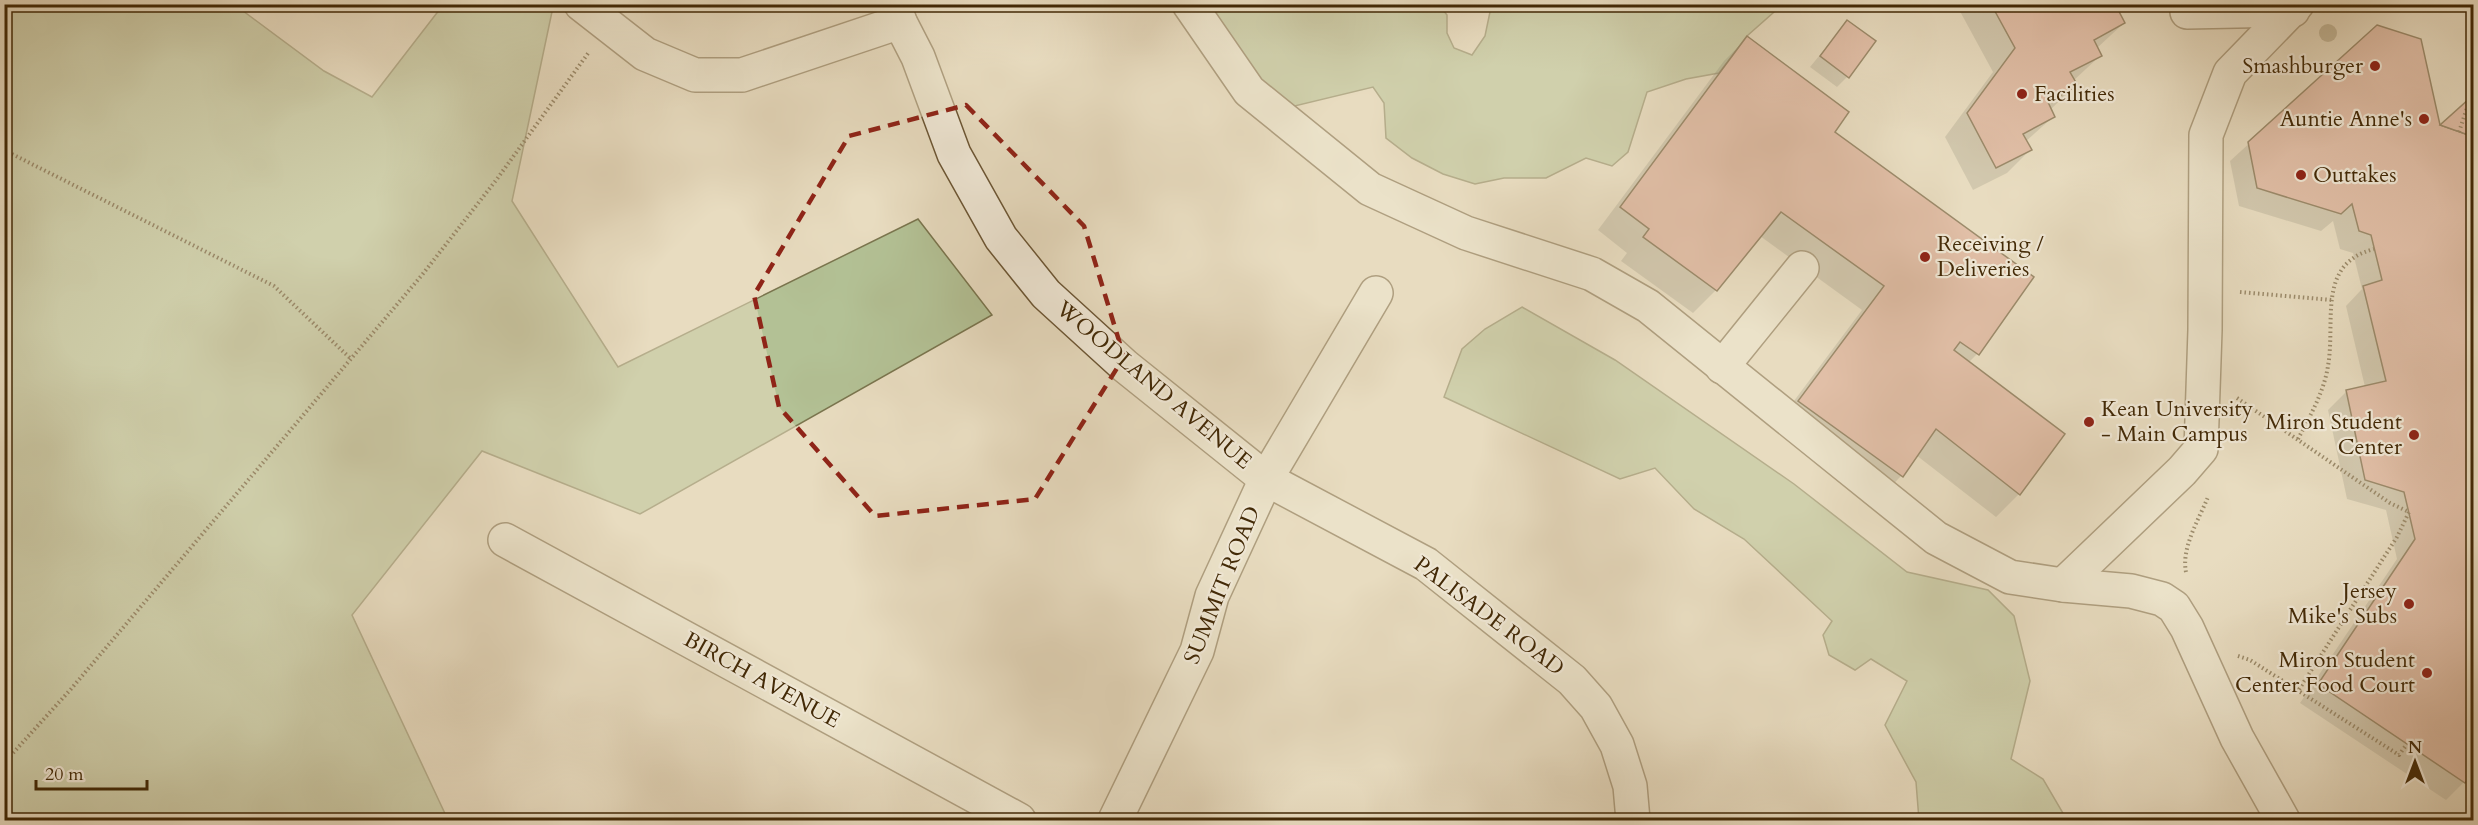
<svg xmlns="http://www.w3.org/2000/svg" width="2478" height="825" font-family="Cardo,serif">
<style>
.green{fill:#b3c195;stroke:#7a754e;stroke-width:1.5}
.shadow{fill:#0003}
.building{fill:#da9c8b;stroke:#422906;stroke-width:1.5}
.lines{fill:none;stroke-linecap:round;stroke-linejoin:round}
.minor-casing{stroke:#6c5634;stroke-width:36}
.path{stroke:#422906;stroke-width:4;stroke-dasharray:1.5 3;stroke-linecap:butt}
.minor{stroke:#f0e8d6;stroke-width:33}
.tree{fill:#9c8e6e}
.marked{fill:none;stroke:#8f2418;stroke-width:4.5;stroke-dasharray:12 8;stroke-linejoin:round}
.poi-dot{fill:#8f2418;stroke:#f0e8d6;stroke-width:2}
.labels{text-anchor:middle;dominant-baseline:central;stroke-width:4.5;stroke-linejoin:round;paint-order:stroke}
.poi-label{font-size:22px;fill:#422906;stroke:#f0e8d6;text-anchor:end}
.street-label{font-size:22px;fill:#422906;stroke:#f0e8d6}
</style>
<rect width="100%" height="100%" fill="#e8dcc0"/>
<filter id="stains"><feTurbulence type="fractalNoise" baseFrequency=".00333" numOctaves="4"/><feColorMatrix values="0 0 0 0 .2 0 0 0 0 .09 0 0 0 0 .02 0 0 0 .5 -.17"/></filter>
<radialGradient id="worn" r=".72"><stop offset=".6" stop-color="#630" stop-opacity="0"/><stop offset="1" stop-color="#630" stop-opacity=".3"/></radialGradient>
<g class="green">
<path d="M5 4 235 5 324 71 372 97 443 5H550L553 7 512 201 618 367 918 219 992 315 640 514 482 451 352 615 448 820H5Z"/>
<path d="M1189 5H1439L1447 15V33L1454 48 1472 55 1485 36 1491 7 1496 5H1782L1747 36 1719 73 1686 79 1647 92 1628 152 1612 166 1586 158 1546 178H1504L1475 184 1443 174 1412 158 1386 138 1384 103 1373 87 1274 111Z"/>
<path d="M1522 307 1615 360 1794 484 1907 572 1988 590 2014 616 2030 681 2011 759 2043 779 2067 820H1919L1916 782 1885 725 1907 681 1871 659 1855 670 1829 655 1823 635 1832 621 1744 539 1694 509 1655 468 1620 479 1444 397 1462 349 1485 329Z"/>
</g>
<g class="shadow">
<path d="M1956 4H2113L2124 23 2097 48 2100 56 2073 81 2076 85 2050 110 2053 117 2025 142 2030 150 2007 173 1973 190 1945 137 1993 72Z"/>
<path d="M1847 22V77L1837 87 1810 67Z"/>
<path d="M2378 26 2464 782 2446 800 2300 703 2397 559 2386 510 2347 499 2328 410 2347 391 2365 387 2346 306 2362 289 2353 253 2340 249 2333 221 2321 231 2239 206 2230 161Z"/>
<path d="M1747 38 1833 133 2032 278 1977 354 1968 363 2019 494 1996 517 1916 455 1901 476 1879 499 1776 425 1862 310 1760 236 1716 290 1693 313 1621 261 1627 253 1598 230 1724 61Z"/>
</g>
<g class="building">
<path d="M1991 4H2115L2125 23 2094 40 2102 56 2070 72 2078 86 2048 102 2055 117 2023 134 2032 150 1996 168 1967 113 2015 48Z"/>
<path d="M1847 20 1876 41 1849 78 1820 56Z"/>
<path d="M2377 25 2421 39 2440 125 2474 137V771L2465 783 2318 684 2415 539 2404 492 2365 480 2346 390 2386 381 2363 286 2382 280 2371 235 2359 231 2352 204 2341 214 2257 188 2248 142Z"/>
<path d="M1747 36 1849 112 1835 132 2034 277 1979 355 1960 342 1954 350 2065 434 2020 495 1936 429 1903 477 1798 401 1884 286 1781 212 1717 291 1643 237 1649 229 1620 207Z"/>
<path d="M2469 99 2474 119V137L2440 125Z"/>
</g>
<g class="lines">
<g class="minor-casing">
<g id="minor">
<path d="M581 4 645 54 695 75H742L900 22"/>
<path d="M894 4 900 22 918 57 954 154 1001 238 1046 294 1125 366 1266 479 1426 564 1572 680 1596 707 1617 745 1630 786 1633 820"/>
<path d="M1189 4 1249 91 1370 189 1466 233 1592 274 1648 306 1936 538 2010 577 2063 585 2131 591 2162 599 2174 607 2187 628 2237 738 2283 820"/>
<path d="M2187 12 2293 10"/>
<path d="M1722 367 1802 268"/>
<path d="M505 540 1019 820"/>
<path d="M2063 585 2182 471 2201 449 2205 330 2206 135 2230 73 2297 4"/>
<path d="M1115 820 1197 651 1212 596 1266 479 1376 293"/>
</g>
</g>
<g class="path">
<path d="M2459 132 2474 87"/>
<path d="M4 150 274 286 350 358"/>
<path d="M2240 292 2332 300"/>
<path d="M2237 398 2390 503 2409 512 2397 537 2298 691"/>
<path d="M2298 439C2310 416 2324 392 2328 366 2336 321 2316 264 2374 249"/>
<path d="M2186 572C2181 548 2199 519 2208 497"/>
<path d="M2365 588 2377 596"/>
<path d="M2238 656 2250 660 2399 755 2407 744"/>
<path d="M4 763 71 689 422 275 497 179 589 52"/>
</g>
<use href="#minor" class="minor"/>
</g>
<circle class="tree" cx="2328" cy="33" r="9"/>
<path d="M0 0H2478V825H0ZM966 105 1084 226 1124 357 1035 499 875 516 779 407 754 295 849 136Z" fill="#e8dcc0" fill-opacity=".55" fill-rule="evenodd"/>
<path class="marked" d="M966 105 1084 226 1124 357 1035 499 875 516 779 407 754 295 849 136Z"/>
<g class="poi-dot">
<circle cx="2375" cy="66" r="6"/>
<circle cx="2022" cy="94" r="6"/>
<circle cx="2424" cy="119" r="6"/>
<circle cx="2301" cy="175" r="6"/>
<circle cx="1925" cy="257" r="6"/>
<circle cx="2089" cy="422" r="6"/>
<circle cx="2414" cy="435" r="6"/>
<circle cx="2409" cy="604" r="6"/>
<circle cx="2427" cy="673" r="6"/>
</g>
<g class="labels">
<g class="poi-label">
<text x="2363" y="66">Smashburger</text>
<text x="2034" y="94" text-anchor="start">Facilities</text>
<text x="2412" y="119">Auntie Anne's</text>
<text x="2313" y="175" text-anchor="start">Outtakes</text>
<text x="1937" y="244" text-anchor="start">Receiving /<tspan x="1937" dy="25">Deliveries</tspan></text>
<text x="2101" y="409" text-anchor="start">Kean University<tspan x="2101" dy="25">- Main Campus</tspan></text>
<text x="2402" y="422">Miron Student<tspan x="2402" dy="25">Center</tspan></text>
<text x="2397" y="591">Jersey<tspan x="2397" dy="25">Mike's Subs</tspan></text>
<text x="2415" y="660">Miron Student<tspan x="2415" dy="25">Center Food Court</tspan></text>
</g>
<g class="street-label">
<text transform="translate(1154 385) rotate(40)">WOODLAND AVENUE</text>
<text transform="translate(1222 585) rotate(-68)">SUMMIT ROAD</text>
<text transform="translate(1489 616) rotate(37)">PALISADE ROAD</text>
<text transform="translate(762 680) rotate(29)">BIRCH AVENUE</text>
</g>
</g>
<rect width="2478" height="825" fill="none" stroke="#e8dcc0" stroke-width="24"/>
<rect x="6" y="6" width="2466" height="813" fill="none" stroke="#422906" stroke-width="3"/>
<rect x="12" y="12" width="2454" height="801" fill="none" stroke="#422906" stroke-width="1.5"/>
<g transform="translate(2415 762)" stroke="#f0e8d6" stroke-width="4.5" paint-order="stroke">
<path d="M0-4.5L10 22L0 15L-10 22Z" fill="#422906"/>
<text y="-9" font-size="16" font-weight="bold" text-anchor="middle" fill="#422906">N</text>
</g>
<path d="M36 780v9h111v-9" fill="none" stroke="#422906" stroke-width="3"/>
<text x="45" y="780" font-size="18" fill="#422906" stroke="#f0e8d6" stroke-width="4.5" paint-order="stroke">20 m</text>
<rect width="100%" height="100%" filter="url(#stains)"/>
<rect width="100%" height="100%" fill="url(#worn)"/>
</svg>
